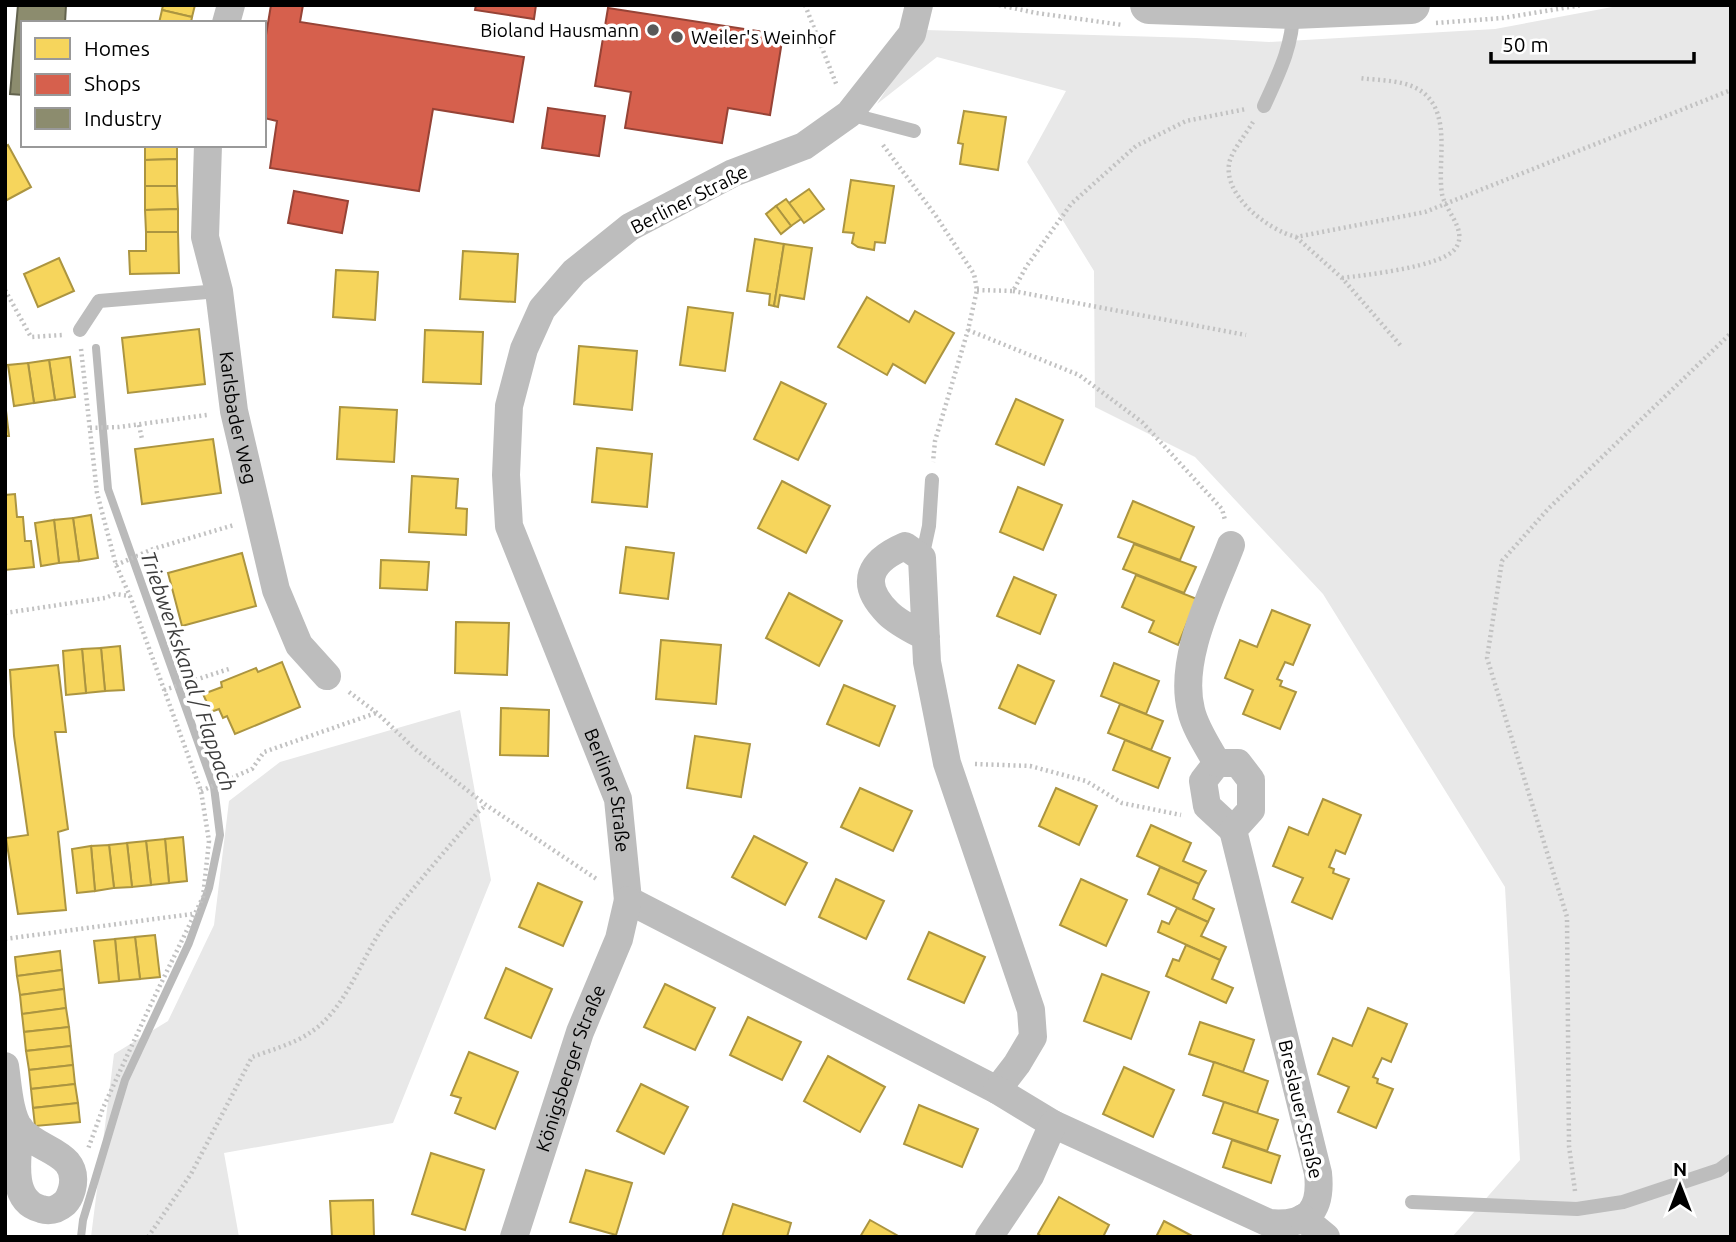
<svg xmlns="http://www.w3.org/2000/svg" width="1736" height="1242" font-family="Ubuntu,sans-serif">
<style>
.green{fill:#e8e8e8}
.homes{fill:#f6d55c;stroke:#ac9540;stroke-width:2}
.shops{fill:#d6604d;stroke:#964336;stroke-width:2}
.industry{fill:#8c8c6e;stroke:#62624d;stroke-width:2}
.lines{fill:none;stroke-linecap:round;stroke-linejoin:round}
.stream{stroke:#bababa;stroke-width:8}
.path{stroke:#c2c2c2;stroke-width:4.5;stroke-dasharray:2 3.5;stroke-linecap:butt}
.lane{stroke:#bdbdbd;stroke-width:14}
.street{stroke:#bdbdbd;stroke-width:28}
.secondary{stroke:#bfbfbf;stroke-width:38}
.poi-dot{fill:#595959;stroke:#fff;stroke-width:2.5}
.labels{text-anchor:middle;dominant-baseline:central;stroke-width:7;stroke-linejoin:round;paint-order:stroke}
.poi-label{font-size:19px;fill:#000;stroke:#fff;text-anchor:end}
.street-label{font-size:19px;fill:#000;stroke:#fff}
.water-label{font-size:21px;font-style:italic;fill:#3d3d3d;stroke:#fff}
</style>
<rect width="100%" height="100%" fill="#fff"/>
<g class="green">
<path d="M1623 5H1731V1237H1452L1520 1160 1505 887 1323 594 1195 457 1095 407 1094 271 1027 162 1066 91 937 57 877 104 925 30 1196 38 1269 42 1495 29Z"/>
<path d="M460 710 491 880 393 1123 224 1153 239 1237H91L114 1054 168 1021 214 925 229 801 280 762Z"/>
</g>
<g class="homes">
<path d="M163 5H195L192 17 162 10Z"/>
<path d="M162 10 192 17 191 23H159Z"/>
<path d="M964 111 1006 117 998 170 960 164 963 144 958 143Z"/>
<path d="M8 145 31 187 5 201V147Z"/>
<path d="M145 145H177V159L145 160Z"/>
<path d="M177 159V186H145V160Z"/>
<path d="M851 180 894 186 885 243 875 242 874 250 858 247 852 243 854 233 843 232Z"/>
<path d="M145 186H177L178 209 145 210Z"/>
<path d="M809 189 824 209 804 223 789 203Z"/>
<path d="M786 199 801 219 791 226 776 206Z"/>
<path d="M776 206 791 226 781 234 766 214Z"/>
<path d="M178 209V232H146L145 210Z"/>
<path d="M146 232H178L179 273 130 274 129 251H146Z"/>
<path d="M755 239 784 244 774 306 769 305 770 294 747 291Z"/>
<path d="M784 244 812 248 804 299 780 295 778 307 774 306Z"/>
<path d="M463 251 518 254 515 302 460 299Z"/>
<path d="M59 258 74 291 38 307 24 274Z"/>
<path d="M336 270 378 272 375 320 333 317Z"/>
<path d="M867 297 909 322 915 311 954 333 925 383 893 364 887 375 838 347Z"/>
<path d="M688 307 733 313 725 371 680 365Z"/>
<path d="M199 329 205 384 128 393 122 338Z"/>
<path d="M425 330 483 332 481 384 423 382Z"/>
<path d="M579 346 637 351 632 410 574 404Z"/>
<path d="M70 357 75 397 55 400 49 360Z"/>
<path d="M49 360 55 400 34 403 28 363Z"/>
<path d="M28 363 34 403 14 406 8 365Z"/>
<path d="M781 382 826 404 798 460 754 439Z"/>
<path d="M1016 399 1063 420 1044 465 996 444Z"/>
<path d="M5 402 9 436H5Z"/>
<path d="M340 407 397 410 394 462 337 459Z"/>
<path d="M213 439 221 493 142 504 135 449Z"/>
<path d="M597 448 652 454 647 507 592 502Z"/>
<path d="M412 476 458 479 456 508 467 509 466 535 409 532Z"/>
<path d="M782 481 830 506 806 553 758 528Z"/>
<path d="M1018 487 1062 505 1043 550 1000 532Z"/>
<path d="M15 494 17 517H23L25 541H31L34 567 5 570V495Z"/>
<path d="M1133 501 1194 527 1180 560 1118 537Z"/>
<path d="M91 515 98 558 79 561 73 518Z"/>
<path d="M73 518 79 561 59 563 54 520Z"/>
<path d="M54 520 59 563 41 566 35 523Z"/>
<path d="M1134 544 1196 567 1184 593 1123 569Z"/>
<path d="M626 547 674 553 668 599 620 593Z"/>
<path d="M242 553 256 606 182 626 168 573Z"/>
<path d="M381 560 429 562 427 590 380 588Z"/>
<path d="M1136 575 1197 599 1178 645 1149 632 1154 621 1122 607Z"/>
<path d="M1014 577 1056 595 1040 634 997 616Z"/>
<path d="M789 593 842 621 819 666 766 638Z"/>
<path d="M1272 610 1310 625 1293 665 1285 662 1277 679 1282 681 1280 686 1296 692 1280 729 1243 714 1253 690 1225 678 1240 640 1257 647Z"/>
<path d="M456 622 509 623 507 675 455 673Z"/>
<path d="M661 640 721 645 716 704 656 699Z"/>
<path d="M120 646 124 690 105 691 101 648Z"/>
<path d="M101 648 105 691 86 693 82 649Z"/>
<path d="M82 649 86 693 66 695 63 651Z"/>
<path d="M282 662 300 707 235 734 227 716 223 718 219 709 211 712 203 694 222 687 221 682 256 668 258 672Z"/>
<path d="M1114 663 1159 681 1146 714 1101 696Z"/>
<path d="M58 665 66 732H55L68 829 58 832 66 910 18 914 6 838 28 835 14 736 10 670Z"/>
<path d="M1018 665 1054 681 1035 724 999 708Z"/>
<path d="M844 685 895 706 879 746 827 724Z"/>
<path d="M1120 704 1163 721 1151 750 1108 733Z"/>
<path d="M501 708 549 710 548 756 500 755Z"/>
<path d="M695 736 750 744 741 797 687 788Z"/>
<path d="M1125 740 1170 758 1158 788 1113 770Z"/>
<path d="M860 788 912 811 893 851 841 827Z"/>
<path d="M1056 788 1097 806 1079 845 1039 826Z"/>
<path d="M1323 799 1361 815 1345 854 1336 850 1329 867 1334 869 1333 873 1349 879 1332 919 1292 902 1303 878 1273 866 1289 827 1308 835Z"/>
<path d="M1151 825 1191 843 1183 861 1206 871 1199 884 1137 856Z"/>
<path d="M754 836 807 863 785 905 732 877Z"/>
<path d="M183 837 187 881 169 883 165 839Z"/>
<path d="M165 839 169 883 151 885 146 841Z"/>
<path d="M146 841 151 885 132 887 127 843Z"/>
<path d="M127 843 132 887 114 888 109 845Z"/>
<path d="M109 845 114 888 95 891 91 846Z"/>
<path d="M91 846 95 891 77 893 72 849Z"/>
<path d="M1160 867 1199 884 1193 899 1214 909 1208 922 1148 894Z"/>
<path d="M836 879 884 901 866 939 819 917Z"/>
<path d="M1081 879 1127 900 1106 946 1060 925Z"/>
<path d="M538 883 582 902 563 946 519 927Z"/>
<path d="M1177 908 1208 922 1201 936 1226 947 1220 960 1158 932 1162 921 1169 924Z"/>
<path d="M929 932 985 957 964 1003 908 979Z"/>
<path d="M155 935 160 977 140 979 135 937Z"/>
<path d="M135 937 140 979 119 981 115 939Z"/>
<path d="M115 939 119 981 99 983 94 941Z"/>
<path d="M1186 945 1220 960 1212 979 1233 988 1226 1003 1166 976 1173 959 1179 961Z"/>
<path d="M60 951 62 970 17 976 15 957Z"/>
<path d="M506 968 552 989 531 1038 485 1018Z"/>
<path d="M62 970 64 989 20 995 17 976Z"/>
<path d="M1102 974 1149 992 1131 1039 1084 1021Z"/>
<path d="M665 984 715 1008 695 1050 644 1027Z"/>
<path d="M64 989 66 1008 22 1014 20 995Z"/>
<path d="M66 1008 69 1027 24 1032 22 1014Z"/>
<path d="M1368 1008 1407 1024 1391 1062 1382 1058 1373 1077 1378 1079 1377 1083 1393 1089 1376 1128 1338 1112 1349 1087 1318 1074 1333 1038 1352 1046Z"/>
<path d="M748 1017 801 1042 782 1080 730 1055Z"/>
<path d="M1200 1022 1254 1040 1243 1072 1189 1054Z"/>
<path d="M69 1027 71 1046 26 1051 24 1032Z"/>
<path d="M71 1046 73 1065 29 1070 26 1051Z"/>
<path d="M469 1052 518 1072 495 1129 455 1113 461 1098 451 1095Z"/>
<path d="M828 1056 885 1087 860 1132 804 1101Z"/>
<path d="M1214 1062 1268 1081 1257 1113 1203 1095Z"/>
<path d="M73 1065 75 1084 31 1089 29 1070Z"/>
<path d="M1124 1067 1174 1090 1153 1137 1103 1114Z"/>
<path d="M75 1084 78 1103 33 1108 31 1089Z"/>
<path d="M641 1084 688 1107 664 1154 617 1131Z"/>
<path d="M1224 1102 1278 1120 1267 1151 1213 1133Z"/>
<path d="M78 1103 80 1122 35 1126 33 1108Z"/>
<path d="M919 1105 978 1129 962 1167 904 1144Z"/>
<path d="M1232 1140 1280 1156 1271 1183 1223 1167Z"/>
<path d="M431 1153 484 1170 465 1230 412 1214Z"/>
<path d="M586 1170 632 1183 616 1235 570 1222Z"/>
<path d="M1059 1197 1109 1225 1103 1237H1042L1038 1234Z"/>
<path d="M373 1200 374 1237H332L330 1201Z"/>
<path d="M733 1204 791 1223 787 1237H722Z"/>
<path d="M870 1220 900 1237H860Z"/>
<path d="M1164 1221 1194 1237H1156Z"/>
</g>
<g class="shops">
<path d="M271 5H303L300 22 524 57 513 122 433 109 419 191 270 168 277 121 264 118V47Z"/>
<path d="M476 5H536L534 19 475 10Z"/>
<path d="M608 8 783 35 770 115 728 108 722 143 625 128 631 92 595 86Z"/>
<path d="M548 108 605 116 599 156 542 148Z"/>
<path d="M294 191 348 201 342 233 288 223Z"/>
</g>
<path class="industry" d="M18 5H66L65 23H23V95L10 94Z"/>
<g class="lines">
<path class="stream" d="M81 1237 83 1220 125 1080 189 943 209 888 220 835 214 787 108 489 96 348"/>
<g class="path">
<path d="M805 5 837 86"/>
<path d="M999 5 1036 13 1123 25"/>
<path d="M1436 23 1503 18 1582 5"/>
<path d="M1253 122C1246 134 1234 148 1230 160 1220 194 1268 230 1296 237L1425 212 1731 90"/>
<path d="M883 145 936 216 974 274 977 290 968 330 935 441 933 462"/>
<path d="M1296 237 1342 278 1401 346"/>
<path d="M1342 278C1365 275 1441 267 1455 249 1469 231 1445 211 1442 194 1437 163 1451 119 1426 95 1409 79 1381 81 1359 78"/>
<path d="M5 290 31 337 62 335"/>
<path d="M977 290 1013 291 1026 267 1071 204 1136 146 1186 121 1246 109"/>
<path d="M1013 291 1246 335"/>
<path d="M968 330 1079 375 1142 422 1222 509 1225 520"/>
<path d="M81 349 97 493 116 565 130 596 201 791 209 841 203 897 151 1004 103 1108 88 1149"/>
<path d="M139 425 142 439"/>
<path d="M90 428 119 427 207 415"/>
<path d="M153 549 164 590"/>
<path d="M116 565 153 549 234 525"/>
<path d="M5 613 105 598 115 594 130 596"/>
<path d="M164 690 232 668"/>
<path d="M349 692 377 713 415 749 486 805 598 880"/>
<path d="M975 764 1030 766 1086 781 1122 803 1181 815"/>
<path d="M201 791 252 769 264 752 376 713"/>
<path d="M5 939 192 914"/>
<path d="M1575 1191 1569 1146 1567 917 1487 658 1502 561 1548 509 1731 333"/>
<path d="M148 1237 191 1174 252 1057C271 1050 294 1044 311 1032 348 1007 361 957 386 923 415 885 448 848 478 812L486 805"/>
</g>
<g class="lane">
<path d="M1264 106C1278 75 1293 46 1293 11"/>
<path d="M849 114 914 131"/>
<path d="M80 330 99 301 219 291"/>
<path d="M922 558 929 526 932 480"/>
<path d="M1412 1202 1577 1209 1623 1202 1719 1170 1731 1161"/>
</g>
<g class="street">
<path id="s1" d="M919 5 912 34 849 114 804 146 733 173 630 227 574 272 542 309 524 349 509 406 506 475 509 526 618 799 628 900 997 1090 1017 1064 1033 1037 1031 1010 947 763 927 662 922 558 905 546C870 561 858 583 888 613 898 623 913 630 926 637"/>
<path d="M226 23 231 5"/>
<path id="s2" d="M208 145 205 237 219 291 234 411 276 590 299 645 327 676"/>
<path d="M1217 763 1203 781 1207 806 1233 830"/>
<path d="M5 1066C8 1085 9 1114 20 1129 38 1152 81 1151 72 1189 70 1195 70 1198 65 1203 58 1209 51 1212 41 1209 8 1201 18 1153 20 1128"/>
<path d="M997 1090 1053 1124 1269 1223C1308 1226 1322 1211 1318 1173L1233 830 1251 810V780L1238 763H1217C1208 747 1195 728 1191 710 1178 658 1213 593 1231 545"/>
<path d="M1303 1218 1326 1237"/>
<path id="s3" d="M514 1237 580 1032 619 939 628 900"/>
<path d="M989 1237 1030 1176 1053 1124"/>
</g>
<path class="secondary" d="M1149 5 1293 10 1411 5"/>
</g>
<g class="poi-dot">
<circle cx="653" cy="30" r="7"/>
<circle cx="677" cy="37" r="7"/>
</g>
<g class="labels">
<g class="poi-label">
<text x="639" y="30">Bioland Hausmann</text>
<text x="691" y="37" text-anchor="start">Weiler's Weinhof</text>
</g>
<g class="street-label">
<text transform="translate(689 199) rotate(-27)">Berliner Straße</text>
<text stroke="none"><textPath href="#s2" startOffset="276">Karlsbader Weg</textPath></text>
<text stroke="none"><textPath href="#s1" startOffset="1006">Berliner Straße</textPath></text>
<text stroke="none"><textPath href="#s3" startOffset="178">Königsberger Straße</textPath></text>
<text transform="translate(1301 1109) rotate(77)">Breslauer Straße</text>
</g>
<g class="water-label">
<text transform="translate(189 671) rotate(71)">Triebwerkskanal / Flappach</text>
</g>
</g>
<rect width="1736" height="1242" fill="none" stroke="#000000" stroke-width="14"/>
<rect x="21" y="21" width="245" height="126" fill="#ffffff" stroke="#999999" stroke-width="2"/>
<rect x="35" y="38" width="35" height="21" fill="#f6d55c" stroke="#999999" stroke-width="2"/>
<text x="84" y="56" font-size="21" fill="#000000">Homes</text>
<rect x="35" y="74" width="35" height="21" fill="#d6604d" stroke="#999999" stroke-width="2"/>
<text x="84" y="91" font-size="21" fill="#000000">Shops</text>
<rect x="35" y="108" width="35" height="21" fill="#8c8c6e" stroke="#999999" stroke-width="2"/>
<text x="84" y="126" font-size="21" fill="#000000">Industry</text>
<g transform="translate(1680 1186)" stroke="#ffffff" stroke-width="5" paint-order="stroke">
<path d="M0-5L12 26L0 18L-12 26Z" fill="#000000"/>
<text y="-10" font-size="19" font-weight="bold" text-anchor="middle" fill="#000000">N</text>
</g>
<path d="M1491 52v10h203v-10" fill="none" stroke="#000000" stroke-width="3.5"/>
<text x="1502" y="52" font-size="21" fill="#000000" stroke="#ffffff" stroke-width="5" paint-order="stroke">50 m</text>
</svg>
